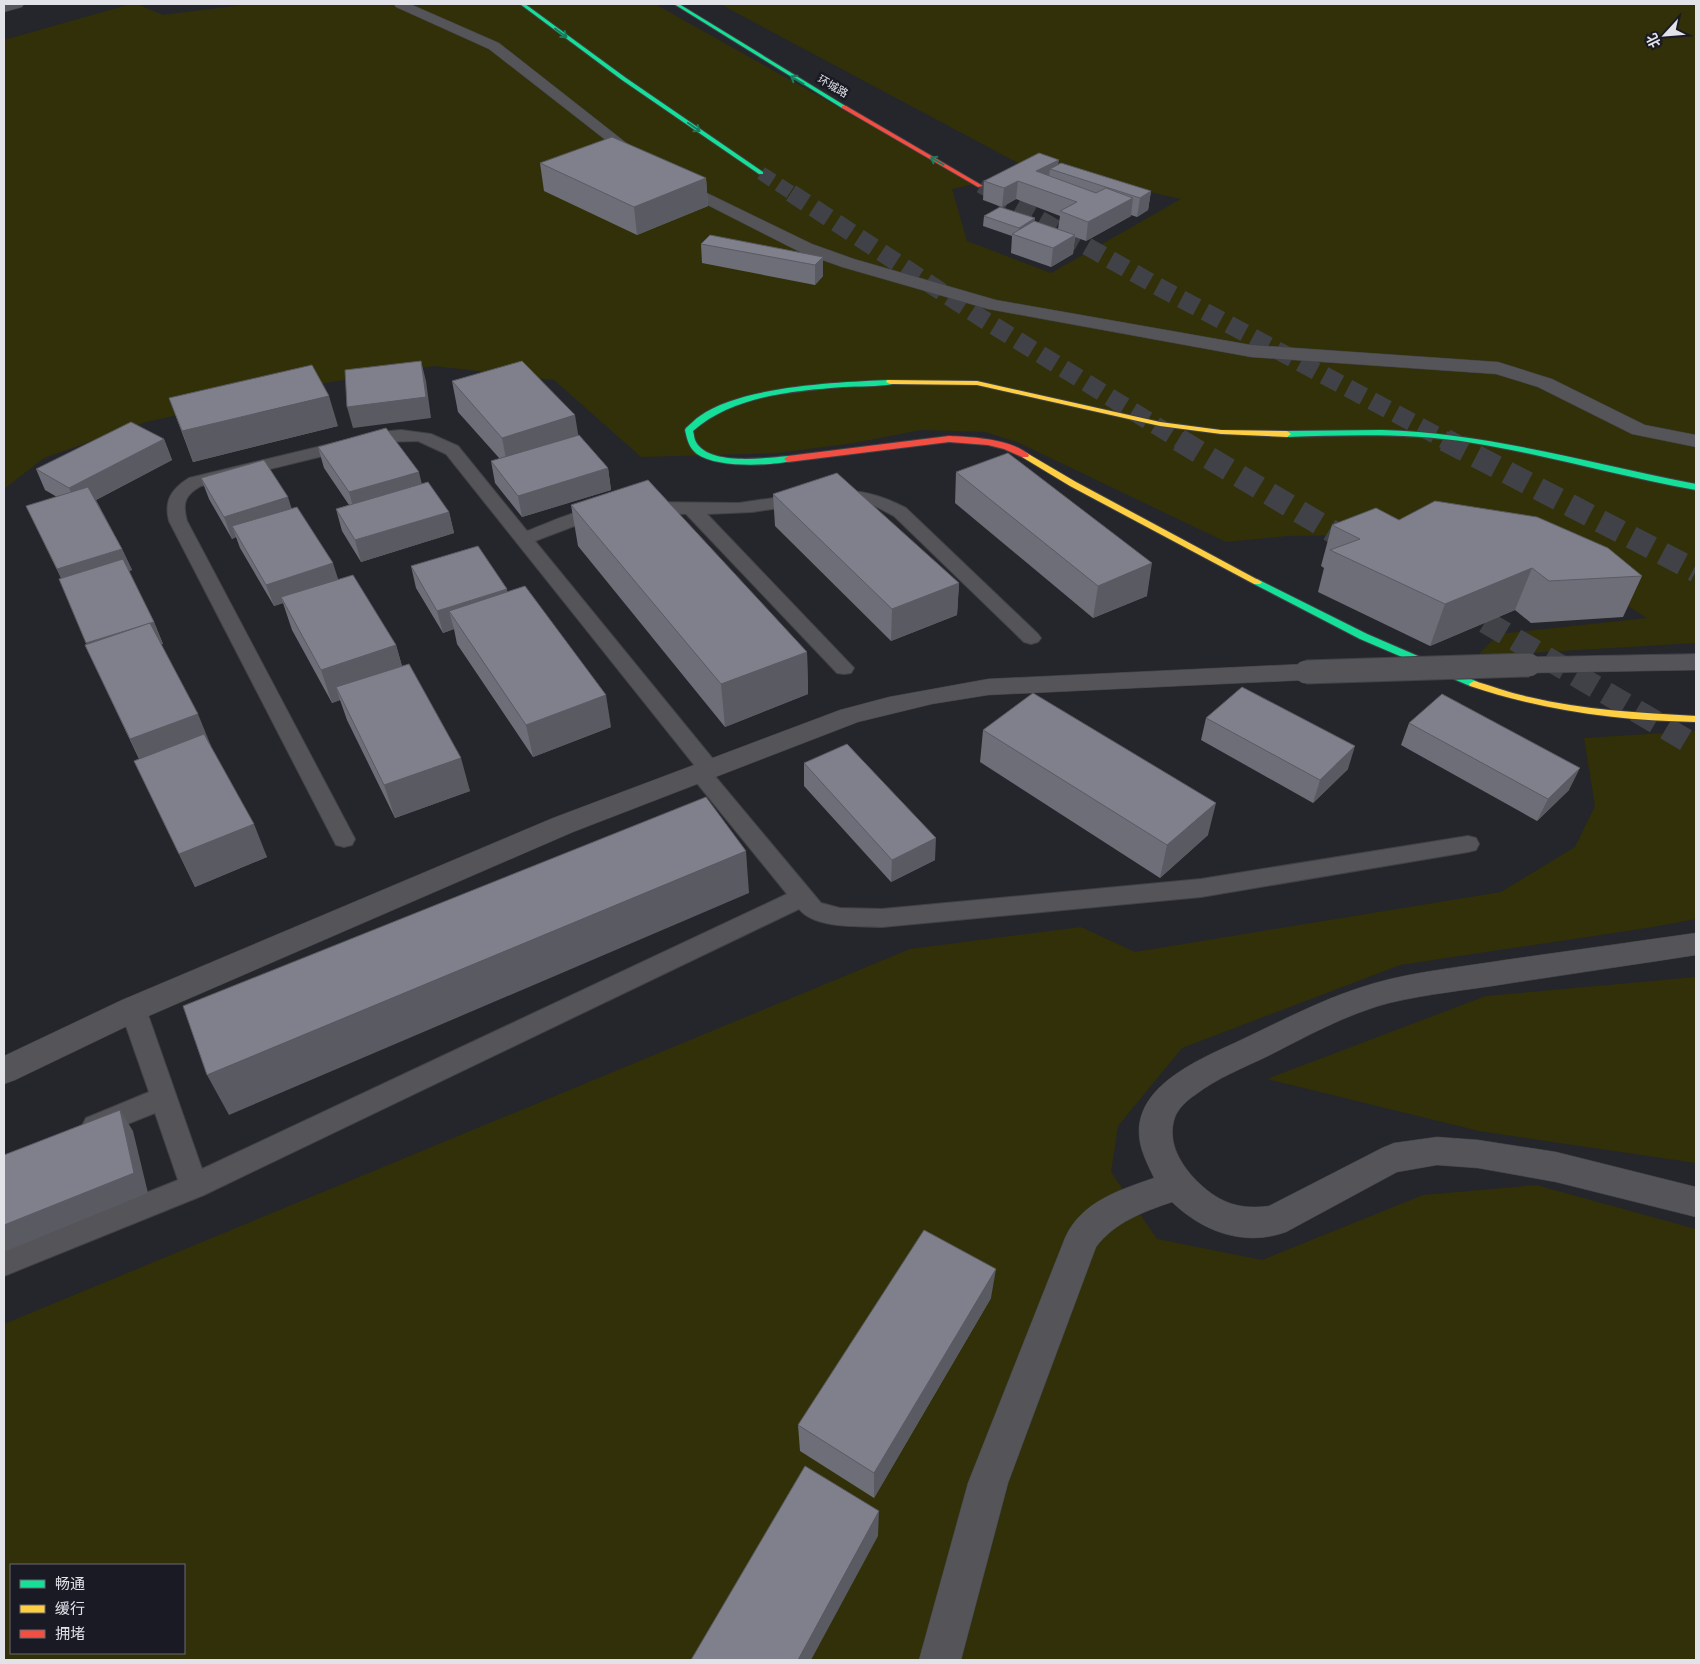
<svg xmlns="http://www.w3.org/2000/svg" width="1700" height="1664" font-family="'Archivo Narrow','Noto Sans SC',sans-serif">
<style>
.green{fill:#313008;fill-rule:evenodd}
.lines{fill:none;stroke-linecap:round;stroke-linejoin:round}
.primary-tunnel-far2{stroke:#414248;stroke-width:14;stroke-dasharray:14 7;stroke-linecap:butt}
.primary-tunnel-far1{stroke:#414248;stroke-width:18;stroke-dasharray:18 9;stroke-linecap:butt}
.primary-tunnel{stroke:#414248;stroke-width:23;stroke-dasharray:23 12;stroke-linecap:butt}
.lane-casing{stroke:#414247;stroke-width:2}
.street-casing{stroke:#414247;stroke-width:1}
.fast-casing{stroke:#414247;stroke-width:2}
.slow-casing{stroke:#414247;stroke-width:2}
.jam-casing{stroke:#414247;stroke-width:2}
.lane{fill:#545459;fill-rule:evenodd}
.street{fill:#545459;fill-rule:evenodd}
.fast{fill:#16e098;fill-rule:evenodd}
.slow{fill:#ffcf43;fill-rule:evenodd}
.jam{fill:#f24e42;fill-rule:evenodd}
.street-bridge-casing{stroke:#414247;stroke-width:25;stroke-linecap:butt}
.street-bridge{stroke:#545459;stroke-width:23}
.wall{fill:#6d6e78}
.shaded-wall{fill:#595a62}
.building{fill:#7f808c;stroke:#595a62}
.oneway{stroke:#187d5e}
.labels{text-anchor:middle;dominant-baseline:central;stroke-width:5;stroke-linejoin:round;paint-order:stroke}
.far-street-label{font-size:11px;fill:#e2e2e9;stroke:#1a1a24}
</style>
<rect width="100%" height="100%" fill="#25262b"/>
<g class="green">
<path d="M131 4H137L163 15 251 4H655L975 184 952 189 967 241 1051 273 1181 199 1018 163 720 4H1696V643L1477 656 1499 634 1647 618 1572 571 1375 535 1287 536 1226 542 1017 442 985 432 921 430 854 443 778 453 641 457 554 380 434 366 312 385 146 422 44 458 4 489V40Z"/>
<path d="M1696 731V919L1653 927 1400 965 1182 1048 1118 1126 1111 1172 1157 1239 1262 1260 1423 1195 1536 1185 1696 1229V1660H4V1324L910 949 1081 927 1135 952 1501 892 1575 847 1595 806 1584 738ZM11 1565H184V1653H11Z"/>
<path d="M1696 977V1163L1479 1131 1267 1079 1486 996Z"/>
</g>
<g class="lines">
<g class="primary-tunnel-far2">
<path d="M761 173 793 194"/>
<path d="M980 186 995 194"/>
</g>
<g class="primary-tunnel-far1">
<path d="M791 193 983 319 1181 441"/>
<path d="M993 193 1157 286 1447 441"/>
</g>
<g class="primary-tunnel">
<path d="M1179 440 1362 549"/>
<path d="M1445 440 1696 571"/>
<path d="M1455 604 1696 746"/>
</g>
<g class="lane-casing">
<g id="lane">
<path d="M401 430 431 434 458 446 527 531C549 523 586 504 609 509L612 513 609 517 585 522 535 541 717 764 720 769 714 775 821 903 840 908 882 909 1201 879 1468 836 1476 838 1479 844 1476 850 1468 852 1201 897 882 927C858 926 815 929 799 909L204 1195 4 1276V1250L178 1180 155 1113 95 1137 86 1134 82 1126 86 1118 149 1092 120 1009 124 1002 133 999 142 1002 146 1009 202 1169 787 894 692 777 689 772 695 766 446 454 418 441 380 442 201 486C185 495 182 503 187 521L355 839 352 845 344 847 336 845 169 521C164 501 171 489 189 478L380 432Z"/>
<path d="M828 490C857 489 880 494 906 508L1038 634 1041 638 1038 642 1031 644 1024 642 894 516 875 506 846 500 828 501 752 512 707 514 854 668 851 673 844 674 837 673 686 514 645 512 639 511 636 507 639 503 645 502 739 503Z"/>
</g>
</g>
<g class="street-casing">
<g id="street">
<path d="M4 4H24L22 7 4 12Z"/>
<path d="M394 4H410L499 43 648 160 645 163H635L489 49 396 7Z"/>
<path d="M674 177 812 244 854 259 996 300 1251 345 1498 362 1552 379 1645 425 1696 435V447L1632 434 1538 387 1496 374 1251 357 988 309 842 267 800 252 668 185 666 182 668 179Z"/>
<path d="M1696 654V670L1529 673 1520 671 1517 665 1520 659 1529 657Z"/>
<path d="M1306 664 1315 666 1318 672 1315 678 1306 680 988 695 932 704 858 722 573 832 144 1018 15 1080 4 1084V1056L122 1000 553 818 840 710 889 697 988 679Z"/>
<path d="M1696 933V955C1632 965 1569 974 1505 984 1467 990 1427 994 1389 1003 1347 1014 1307 1036 1268 1056 1243 1068 1217 1078 1195 1095 1187 1100 1178 1109 1175 1117 1166 1143 1182 1167 1200 1184 1220 1203 1241 1210 1269 1206L1382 1148 1394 1143 1437 1137 1478 1140 1556 1152 1696 1187V1217L1556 1182 1478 1168 1437 1165 1397 1172 1286 1232C1245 1247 1203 1232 1172 1202 1143 1212 1115 1222 1096 1247L1008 1483 961 1660H919L968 1483 1065 1238C1081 1202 1119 1190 1154 1178 1150 1169 1145 1160 1142 1150 1123 1088 1201 1059 1243 1039 1287 1018 1329 996 1375 983 1418 971 1462 967 1505 960 1569 951 1632 942 1696 933Z"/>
</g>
</g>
<g class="fast-casing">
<g id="fast">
<path d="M520 4H525L626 78 763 172V174H759L622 80Z"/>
<path d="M674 4H679L847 107 842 108Z"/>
<path d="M890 380 894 382 893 384C877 387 859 386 843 387 792 391 733 396 693 431 694 434 694 439 696 442 709 466 766 458 788 456L791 457V461C768 466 717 468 697 454 689 448 687 439 685 430L686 428C691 424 695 419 700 416 741 386 840 382 890 380Z"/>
<path d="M1382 430C1489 433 1591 464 1696 484V490C1621 477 1548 455 1473 443 1411 433 1349 435 1287 437L1283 434 1287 431Z"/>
<path d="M1257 579 1367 634 1478 682 1479 684 1478 686H1470L1360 639 1254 584V580Z"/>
</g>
</g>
<g class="slow-casing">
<g id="slow">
<path d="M887 380 977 381 1160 422 1221 430 1287 431 1291 434 1287 437 1221 434 1160 426 977 385 890 384 886 382Z"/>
<path d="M1025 452 1076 482 1262 582 1260 584H1254L1070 486 1022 457V453Z"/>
<path d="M1474 681C1492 686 1510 693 1529 697 1584 710 1640 713 1696 716V722C1619 721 1544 711 1470 686L1469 684Z"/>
</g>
</g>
<g class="jam-casing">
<g id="jam">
<path d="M842 106H846L983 186 978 187 842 108Z"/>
<path d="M949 436C972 437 1012 439 1029 455L1028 457H1022L1004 449 988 445 949 442 788 462 784 459 788 456Z"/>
</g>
</g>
<use href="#lane" class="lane"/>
<use href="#street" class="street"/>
<use href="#fast" class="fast"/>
<use href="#slow" class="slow"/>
<use href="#jam" class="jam"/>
<g class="street-bridge-casing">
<path id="street-bridge" d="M1306 672 1529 665"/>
</g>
<use href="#street-bridge" class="street-bridge"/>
</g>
<g class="wall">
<path d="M540 163 706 178 708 206 637 235 544 191Z"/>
<path d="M1058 164 1151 191 1148 210 1137 217 1131 215V216L1086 241 1075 237 1073 254 1051 267 1011 253 1012 236 983 226 984 216 1035 218 1034 221 1058 229 1060 216 1016 199 1002 207 983 200 984 181Z"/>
<path d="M701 244 823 257V276L815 285 702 263Z"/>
<path d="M452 381 578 436 608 468 611 490 522 517 495 483 491 461 500 459 458 412Z"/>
<path d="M169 398 338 426 193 462Z"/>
<path d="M164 439 172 460 96 500 122 549 132 570 129 571 154 622 163 644H161L211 747 267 857 195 887 134 761 139 759 85 645 87 644 61 578 26 506 57 497 45 490 36 469Z"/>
<path d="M318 447 422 484 449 512 454 533 361 562 342 531 336 509 349 505 324 468Z"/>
<path d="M956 472 1147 596 1093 618 955 503Z"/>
<path d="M201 478 292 508 338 579 396 645 402 666 470 791 395 818 347 720 340 700 332 703 292 630 283 603 274 606 240 548 236 537 232 539 209 499Z"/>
<path d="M773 494 959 583 957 615 891 641 775 526Z"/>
<path d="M571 505 807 652 808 694 725 727 578 546Z"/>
<path d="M1399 520 1642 576 1623 617 1531 623 1515 610 1430 646 1318 592 1324 568 1321 566 1332 525Z"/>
<path d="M411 566 507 589V592L611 727 533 757 457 644 454 629 443 633 416 588Z"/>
<path d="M1206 718 1348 769 1313 803 1201 740Z"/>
<path d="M1409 723 1569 790 1537 821 1401 745Z"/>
<path d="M983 730 1208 835 1160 878 980 762Z"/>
<path d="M804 763 935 860 891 882 804 786Z"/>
<path d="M991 1298 874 1498 800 1451 798 1425Z"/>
</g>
<g class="shaded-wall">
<path d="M1059 160 1057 171 1050 169 1048 183 1036 171Z"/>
<path d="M706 178 708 206 637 235 634 207Z"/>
<path d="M1018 181 1016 199 1002 207 1004 188Z"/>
<path d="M1151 191 1148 210 1137 217 1140 198Z"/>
<path d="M1133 198 1131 216 1086 241 1088 222Z"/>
<path d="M1035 218 1034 228 1018 236 1019 228Z"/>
<path d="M1075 235 1073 254 1051 267 1053 248Z"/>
<path d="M823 257V276L815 285V265Z"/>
<path d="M421 361 426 381 431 418 353 428 347 407Z"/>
<path d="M329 396 338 426 193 462 182 431Z"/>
<path d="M575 415 580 446 508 469 502 438Z"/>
<path d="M164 439 172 460 79 509 69 488Z"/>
<path d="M608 468 611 490 522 517 518 496Z"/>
<path d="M419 472 424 493 355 514 349 492Z"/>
<path d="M288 497 295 519 232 526 236 537 232 539 224 517Z"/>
<path d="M449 512 454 533 361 562 355 540Z"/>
<path d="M122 549 132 570 67 591 57 569Z"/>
<path d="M333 563 340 585 281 597 283 603 274 606 266 585Z"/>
<path d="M1152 563 1147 596 1093 618 1098 586Z"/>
<path d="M1532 568 1515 610 1430 646 1445 604Z"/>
<path d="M959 583 957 615 891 641 892 609Z"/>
<path d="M507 589 511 611H449L454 629 443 633 437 611Z"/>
<path d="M154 622 163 644 97 665 86 643Z"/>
<path d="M396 645 405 677 336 687 340 700 332 703 321 670Z"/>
<path d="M807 652 808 694 725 727 721 684Z"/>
<path d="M606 695 611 727 533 757 526 725Z"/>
<path d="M198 714 211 746 145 771 130 739Z"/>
<path d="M1355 746 1348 769 1313 803 1320 780Z"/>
<path d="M461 758 470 791 395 818 384 785Z"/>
<path d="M1580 768 1569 790 1537 821 1548 799Z"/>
<path d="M1216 803 1208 835 1160 878 1167 845Z"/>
<path d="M254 824 267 857 195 887 179 854Z"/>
<path d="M936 838 935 860 891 882 892 860Z"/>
<path d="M746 851 749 893 229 1115 207 1075Z"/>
<path d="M120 1110 133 1131 148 1193 4 1252V1225Z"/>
<path d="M996 1269 991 1298 874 1498V1473Z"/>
<path d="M879 1511 878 1536 811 1660H798Z"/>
</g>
<g class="building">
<path d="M612 137 706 178 634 207 540 163Z"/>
<path d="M1039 153 1059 160 1036 171 1096 193 1106 188 1133 198 1088 222 1060 211 1077 202 1018 181 1004 188 984 181Z"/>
<path d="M1061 163 1151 191 1140 198 1050 169Z"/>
<path d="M1000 207 1035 218 1019 228 984 216Z"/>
<path d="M1034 221 1075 235 1053 248 1012 234Z"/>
<path d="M710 235 823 257 815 265 701 244Z"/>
<path d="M421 361 426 397 347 407 345 370Z"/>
<path d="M522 361 575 415 502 438 452 381Z"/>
<path d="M312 365 329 396 182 431 169 398Z"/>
<path d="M131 422 164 439 69 488 36 469Z"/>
<path d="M386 428 419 472 349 492 318 447Z"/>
<path d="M579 435 608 468 518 496 491 461Z"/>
<path d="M1008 453 1152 563 1098 586 956 472Z"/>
<path d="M264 460 288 497 224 517 201 478Z"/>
<path d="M837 473 959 583 892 609 773 494Z"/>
<path d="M648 480 807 652 721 684 571 505Z"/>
<path d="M428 482 449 512 355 540 336 509Z"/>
<path d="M88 487 122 549 57 569 26 506Z"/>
<path d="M1435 501 1537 517 1608 548 1642 576 1549 581 1532 568 1445 604 1330 550 1360 539 1332 525 1376 508 1399 520Z"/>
<path d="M297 507 333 563 266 585 232 526Z"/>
<path d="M478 546 507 589 437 611 411 566Z"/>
<path d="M123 559 154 622 86 643 59 579Z"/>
<path d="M353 575 396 645 321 670 281 597Z"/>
<path d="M525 586 606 695 526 725 449 611Z"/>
<path d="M150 623 198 714 130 739 85 645Z"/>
<path d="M409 664 461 758 384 785 336 687Z"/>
<path d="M1242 687 1355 746 1320 780 1206 718Z"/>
<path d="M1033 693 1216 803 1167 845 983 730Z"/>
<path d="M1442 694 1580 768 1548 799 1409 723Z"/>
<path d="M204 734 254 824 179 854 134 761Z"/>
<path d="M847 744 936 838 892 860 804 763Z"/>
<path d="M706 797 746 851 207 1075 183 1006Z"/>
<path d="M120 1110 134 1173 4 1225V1155Z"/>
<path d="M924 1230 996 1269 874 1473 798 1425Z"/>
<path d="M805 1466 879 1511 798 1660H691Z"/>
</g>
<defs><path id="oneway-shaft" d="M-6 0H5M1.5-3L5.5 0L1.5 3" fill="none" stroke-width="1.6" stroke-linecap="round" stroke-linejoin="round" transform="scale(1.25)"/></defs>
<g class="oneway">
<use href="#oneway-shaft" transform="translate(561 33) rotate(37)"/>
<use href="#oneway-shaft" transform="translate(797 80) rotate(-149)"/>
<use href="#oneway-shaft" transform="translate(694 127) rotate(35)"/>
<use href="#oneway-shaft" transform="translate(937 161) rotate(-150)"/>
</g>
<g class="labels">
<g class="far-street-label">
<text transform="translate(833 86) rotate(30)">环城路</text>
</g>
</g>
<rect width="1700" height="1664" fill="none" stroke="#e2e2e9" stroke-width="10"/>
<rect x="10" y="1564" width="175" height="90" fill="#1a1a24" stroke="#6a6a73"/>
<rect x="20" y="1580" width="25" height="8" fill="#16e098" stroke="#6a6a73"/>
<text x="55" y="1589" font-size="15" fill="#e2e2e9">畅通</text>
<rect x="20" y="1605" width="25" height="8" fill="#ffcf43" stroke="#6a6a73"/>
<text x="55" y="1614" font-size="15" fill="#e2e2e9">缓行</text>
<rect x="20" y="1630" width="25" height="8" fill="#f24e42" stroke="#6a6a73"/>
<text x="55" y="1639" font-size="15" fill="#e2e2e9">拥堵</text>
<g transform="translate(1665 35) rotate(244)" stroke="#1a1a24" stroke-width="4" paint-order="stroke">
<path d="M0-4L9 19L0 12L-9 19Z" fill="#e2e2e9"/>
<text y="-8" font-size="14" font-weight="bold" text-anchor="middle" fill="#e2e2e9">北</text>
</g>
</svg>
